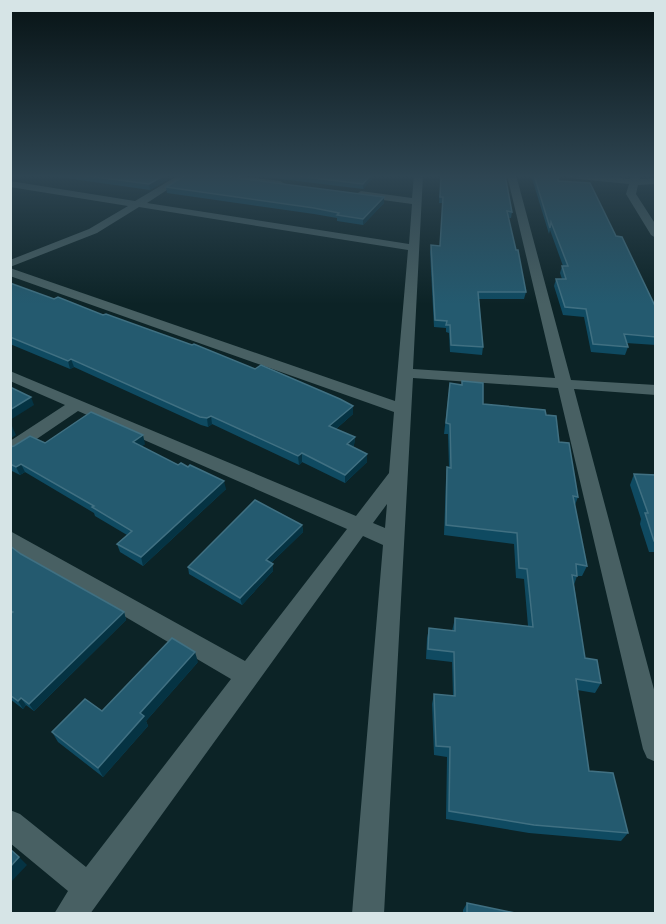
<svg xmlns="http://www.w3.org/2000/svg" width="666" height="924" font-family="'Titillium Web',sans-serif">
<style>
.lines{fill:none;stroke-linecap:round;stroke-linejoin:round}
.minor{fill:#486063;fill-rule:evenodd}
.wall{fill:#0f4a61}
.shaded-wall{fill:#053343}
.building{fill:#245a6f;stroke:#407082;stroke-width:1.5}
</style>
<rect width="100%" height="100%" fill="#0c2326"/>
<g class="lines">
<g class="minor">
<path d="M179 175H190L147 203 409 244 412 204 361 197 356 194 361 191 412 198 414 175H423L413 369 555 378 507 175H516L571 380 656 385V395L574 389 656 697V762L647 758 643 749 558 388 413 378 384 914H352L383 545 363 536 90 914H54L68 891 10 843V810L20 814 86 867 231 679 10 549V531L245 661 347 529 78 411 16 453 10 455V441L65 405 10 381V371L356 516 389 473 394 412 10 276V268L395 401 408 250 139 207 97 233 10 267V260L89 229 128 206 10 187V181L135 201ZM387 504 385 528 373 523Z"/>
<path d="M209 175H232L280 181 285 184 280 187 214 178Z"/>
<path d="M564 175H591L630 179 632 175H640V179L656 178V184L638 185 636 194 656 225V238L651 235 626 194 629 184 569 178Z"/>
</g>
</g>
<g class="wall">
<path d="M44 175H175L150 190Z"/>
<path d="M247 175H373V178L363 189Z"/>
<path d="M441 175 512 212 511 218H508L526 292 524 299H479L483 347 482 355 450 352 449 333 446 332V328L434 327 430 252 431 245 440 246 443 203H439Z"/>
<path d="M531 175H559L558 181 616 236 656 308V345L626 343 628 347 625 355 591 352 584 317 563 315 554 286 556 279H562L560 273 562 266H563L550 230 549 234Z"/>
<path d="M166 187 384 203 363 225 337 221V218L314 214 167 193Z"/>
<path d="M10 283 353 414 336 429 355 437 354 445 353 447 367 454V462L345 483 302 462 299 465 212 424 208 427 201 425 74 367 70 369 10 344Z"/>
<path d="M462 381 483 404 546 415 559 442 578 497 575 505 587 566 582 576H577L574 585 585 658 601 683 595 693 577 690 589 771 628 833 621 841 529 833 446 819 447 757 434 755 432 704 434 694 453 696 452 662 426 659 427 638 429 628 452 631 455 618 528 626 524 579 516 578 514 544 444 535 446 478 447 467H449L448 434H444L450 383 462 385Z"/>
<path d="M45 443 145 444 141 446 226 489 143 566 120 552 117 544 127 535 95 516 94 513 25 472 20 475 10 470V447Z"/>
<path d="M634 474 656 475V552H649L640 524 641 519 630 485Z"/>
<path d="M302 525 303 532 271 563 273 571 242 605 189 574 188 567Z"/>
<path d="M10 546 21 554 124 612 126 620 34 711 26 705 23 709 10 699Z"/>
<path d="M198 662 146 721 148 726 103 777 58 742 52 732 102 711Z"/>
<path d="M467 903 520 914H463V910Z"/>
</g>
<g class="shaded-wall">
<path d="M165 175H175L150 190 149 184Z"/>
<path d="M371 175H373V178L363 189V184Z"/>
<path d="M384 197V203L363 225V219Z"/>
<path d="M71 359 74 367 70 369 68 361Z"/>
<path d="M31 397 34 405 10 420V410Z"/>
<path d="M353 406V414L329 435V426Z"/>
<path d="M211 416 212 424 208 427 207 418Z"/>
<path d="M12 426 16 435 10 439V428Z"/>
<path d="M143 435 145 444 136 451 133 442Z"/>
<path d="M355 437 354 445 347 453V444Z"/>
<path d="M302 453V462L299 465 298 456Z"/>
<path d="M367 454V462L345 483V475Z"/>
<path d="M21 464 25 472 20 475 16 467Z"/>
<path d="M224 481 226 489 143 566 141 557Z"/>
<path d="M302 525 303 532 267 567 266 560Z"/>
<path d="M273 564V571L242 605 240 598Z"/>
<path d="M124 612 126 620 34 711 29 704Z"/>
<path d="M195 652 198 662 146 721 148 726 103 777 98 768 140 713Z"/>
<path d="M21 698 26 705 23 709 18 701Z"/>
<path d="M19 857 27 865 10 883V867Z"/>
</g>
<g class="building">
<path d="M80 175H165L149 184Z"/>
<path d="M186 175H213L384 197 363 219 337 215 339 213 314 208 166 187Z"/>
<path d="M289 175H371L363 184Z"/>
<path d="M441 175H505L512 212 507 211 516 250H518L526 292H478L483 347 451 345 450 325H446L447 321 435 320 431 245 440 246 443 197H440Z"/>
<path d="M534 175H559L558 181 590 183 616 236 622 237 656 308V337L624 334 628 347 593 344 586 309 565 307 556 279H566L562 266H568L551 222 550 228Z"/>
<path d="M10 283 54 299 58 297 103 315 106 314 192 345 194 344 255 369 261 365 340 399 353 406 329 426 355 437 347 444 367 454 345 475 302 453 298 456 211 416 207 418 200 417 71 359 68 361 10 337Z"/>
<path d="M462 381 483 383V404L545 410 546 415 556 416 559 442 569 443 578 497 573 496 587 566 576 564 577 576 572 575 585 658 597 660 601 683 576 679 589 771 613 773 628 833 534 825 449 811 450 747 436 746 434 694 455 696 454 652 428 649 429 628 455 631V618L533 627 527 569 519 568 517 533 446 525 447 467 451 468 450 424 446 423 450 383 462 385Z"/>
<path d="M10 387 31 397 10 410Z"/>
<path d="M91 412 143 435 133 442 178 465 181 463 188 467 190 465 224 481 141 557 117 544 132 531 92 507 94 506 21 464 16 467 10 464V447L14 446 30 436 45 443Z"/>
<path d="M634 474 656 475V541H654L645 513H648Z"/>
<path d="M255 500 302 525 266 560 273 564 240 598 188 567Z"/>
<path d="M10 546 21 554 124 612 29 704 21 698 18 701 10 695V614L13 612 10 610Z"/>
<path d="M172 638 195 652 140 713 144 716 98 768 52 732 85 699 102 711Z"/>
<path d="M10 849 19 857 10 867Z"/>
<path d="M467 903 520 914H467Z"/>
</g>
<linearGradient id="sky" x2="0" y2="1"><stop stop-color="#071315"/><stop offset="0.58" stop-color="#2e4552"/><stop offset="1" stop-color="#2e4552" stop-opacity="0"/></linearGradient>
<rect width="666" height="304" fill="url(#sky)"/>
<rect width="666" height="924" fill="none" stroke="#d6e4e6" stroke-width="24"/>
</svg>
